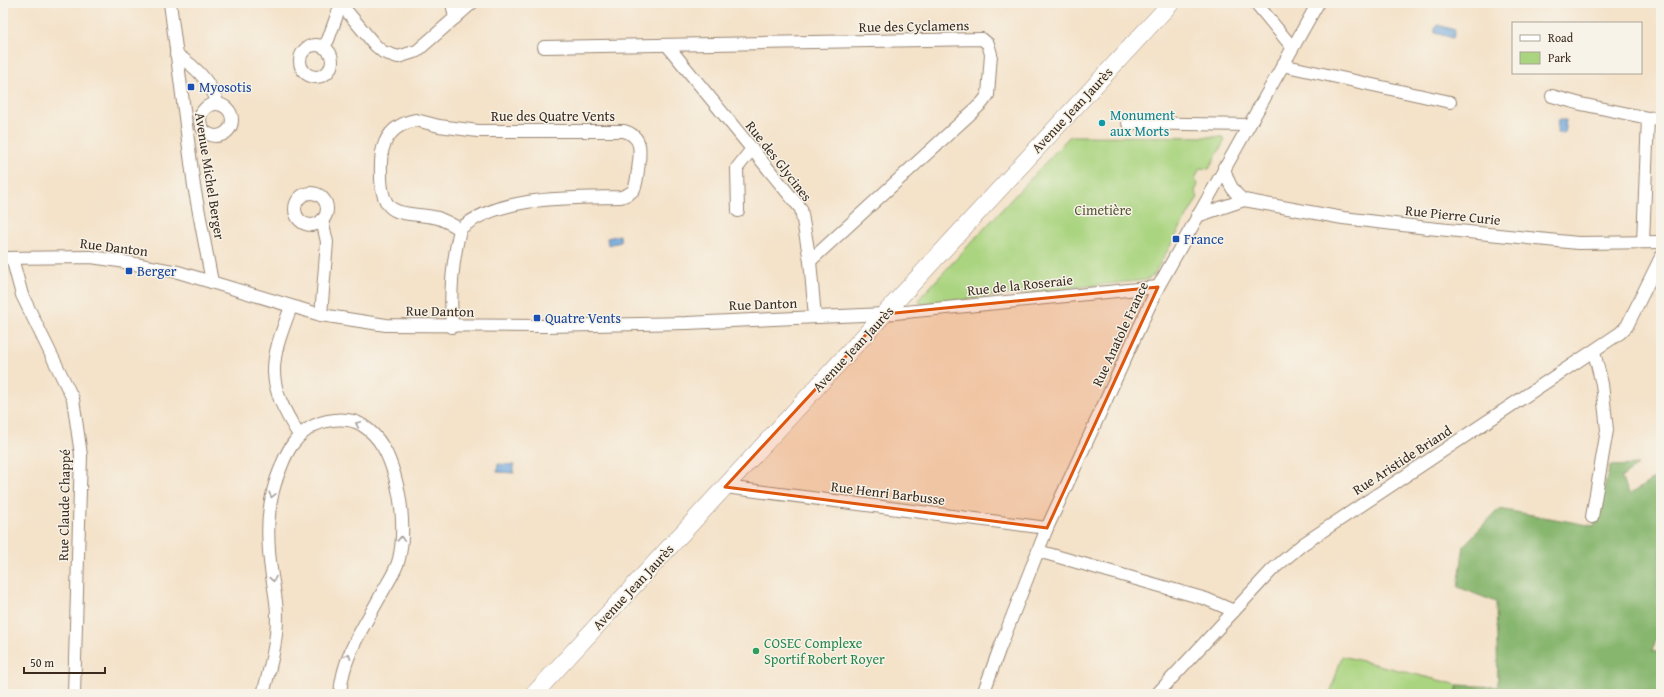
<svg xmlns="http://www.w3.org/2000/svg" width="1664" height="697" font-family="'Gentium Book Plus',serif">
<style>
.green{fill:#aad480;stroke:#727f4f}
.forest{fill:#87b66e;stroke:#617046}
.water{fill:#6da6dc;stroke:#54687d}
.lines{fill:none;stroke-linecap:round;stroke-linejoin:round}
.minor-casing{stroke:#988674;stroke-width:14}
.secondary-casing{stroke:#988674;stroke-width:18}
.minor{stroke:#fff;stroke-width:12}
.secondary{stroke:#fff;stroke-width:17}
.oneway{stroke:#a79f9a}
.marked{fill:#df570d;fill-opacity:0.2;stroke:#df570d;stroke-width:3;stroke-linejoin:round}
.transit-dot{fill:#1a4fb4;stroke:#f7f3e8;stroke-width:1.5}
.culture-dot{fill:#0f9aa8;stroke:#f7f3e8;stroke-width:1.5}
.leisure-dot{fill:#2e9e5b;stroke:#f7f3e8;stroke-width:1.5}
.labels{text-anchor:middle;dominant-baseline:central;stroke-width:3;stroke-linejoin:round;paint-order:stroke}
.street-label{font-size:14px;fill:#3b2a1e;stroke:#f7f3e8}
.transit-label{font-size:14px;fill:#164399;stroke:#f7f3e8;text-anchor:start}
.culture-label{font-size:14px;fill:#0d838f;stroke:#f7f3e8;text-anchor:start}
.park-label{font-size:14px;fill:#575436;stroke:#f7f3e8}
.leisure-label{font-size:14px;fill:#27864d;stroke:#f7f3e8;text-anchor:start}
</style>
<rect width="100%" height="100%" fill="#f7f3e8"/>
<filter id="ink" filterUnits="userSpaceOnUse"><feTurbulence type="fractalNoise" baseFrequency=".025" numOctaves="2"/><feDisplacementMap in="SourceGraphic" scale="8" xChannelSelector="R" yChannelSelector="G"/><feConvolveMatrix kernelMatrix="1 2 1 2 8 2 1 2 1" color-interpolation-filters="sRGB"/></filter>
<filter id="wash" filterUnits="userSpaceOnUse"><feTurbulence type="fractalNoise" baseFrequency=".012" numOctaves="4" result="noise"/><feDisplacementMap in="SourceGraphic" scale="16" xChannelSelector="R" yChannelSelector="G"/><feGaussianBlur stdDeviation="0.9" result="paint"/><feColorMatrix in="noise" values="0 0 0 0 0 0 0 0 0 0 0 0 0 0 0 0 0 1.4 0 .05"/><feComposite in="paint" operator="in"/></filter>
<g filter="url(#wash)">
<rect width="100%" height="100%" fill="#f4e2c9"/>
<g class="green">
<path d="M1070 136 1223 137 1225 140 1209 169 1200 168 1195 179 1198 185 1195 191 1198 197 1153 276 1146 280 921 304 918 300Z"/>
<path d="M1342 656 1458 685 1456 694H1330Z"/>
</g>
<path class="forest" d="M1638 465 1621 478 1630 494 1655 478 1661 476V624L1652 651 1661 653 1660 668 1661 669V694H1456L1458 685 1498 687 1496 602 1458 587 1464 545 1499 509 1594 526 1610 466Z"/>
<g class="water">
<path d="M1438 25 1455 30 1453 38 1435 33V28Z"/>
<path d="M1558 120H1566L1564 134 1557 133Z"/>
<path d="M620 235 621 242 608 245 607 238Z"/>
<path d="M498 464 514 465V473L497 472Z"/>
</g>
</g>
<g filter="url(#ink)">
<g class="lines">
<g class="minor-casing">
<g id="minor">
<path d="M170 3 194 186 212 282"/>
<path d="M340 3 375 45 383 52 398 57 417 51 472 3"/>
<path d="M452 3 455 18"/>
<path d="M1256 3 1292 47"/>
<path d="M667 45 801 209 810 261 815 317"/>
<circle cx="316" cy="61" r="16"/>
<path d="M323 47 328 40 341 4"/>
<path d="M544 47 982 39 988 44 991 54 988 95 982 103 810 261"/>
<path d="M176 54C196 67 210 81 218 104"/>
<path d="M1282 65 1450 102"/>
<path d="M1552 96 1581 104 1648 118 1643 242"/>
<circle cx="216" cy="120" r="16"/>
<path d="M1648 118 1661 117"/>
<path d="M416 120 439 126 478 131H624C644 137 640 153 638 170 637 176 637 183 634 189 631 194 626 195 621 197 571 198 500 195 460 229 453 225 446 221 438 218 408 210 383 223 381 179 381 168 380 158 383 148 388 131 400 123 416 120Z"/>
<path d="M1128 123 1249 125"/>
<path d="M1224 167C1227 180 1232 193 1244 200L1343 218 1428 228 1578 243 1661 242"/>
<circle cx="311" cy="209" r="16"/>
<path d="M738 211 737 168 752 149"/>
<path d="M1197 216 1244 200"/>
<path d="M3 258 91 257 119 261 178 272 321 315 386 325 547 326 687 323 885 314 1158 287"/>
<path d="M12 258 22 295 73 399 81 455 74 694"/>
<path d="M291 307C269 364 265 381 299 435"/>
<path d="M321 315 327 242 322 220"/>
<path d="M452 327C450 291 452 264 460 229"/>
<path d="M725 487 1047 528"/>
<path d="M1592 517 1607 430 1602 384 1594 352"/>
<path d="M1038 551 1206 599 1234 611"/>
<path d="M263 694C270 668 277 643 277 616 277 602 274 589 272 576 266 538 266 502 281 467 287 451 294 439 308 429 322 419 347 416 362 425 381 437 389 456 395 477 402 502 405 533 399 559 396 571 388 582 382 593 364 627 343 654 340 694"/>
<path d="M983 694 999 650 1047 528 1158 287 1318 3"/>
<path d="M1157 694 1272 570 1303 544 1620 333 1627 326 1661 257"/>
</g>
</g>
<g class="secondary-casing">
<path id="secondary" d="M534 694 1171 3"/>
</g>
<use href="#minor" class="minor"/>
<use href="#secondary" class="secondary"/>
</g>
<defs><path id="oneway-chevron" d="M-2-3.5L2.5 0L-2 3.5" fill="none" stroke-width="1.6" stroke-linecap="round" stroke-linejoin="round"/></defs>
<g class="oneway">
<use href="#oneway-chevron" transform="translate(358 424) rotate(-155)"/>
<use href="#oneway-chevron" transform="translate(272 495) rotate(103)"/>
<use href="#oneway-chevron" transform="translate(401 539) rotate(-88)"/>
<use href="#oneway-chevron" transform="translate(273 579) rotate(80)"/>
<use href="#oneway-chevron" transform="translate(348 656) rotate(-68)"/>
</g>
</g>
<path class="marked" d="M1158 287 1047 528 725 487 885 314Z"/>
<g class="transit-dot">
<rect x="187" y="83" width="8" height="8" rx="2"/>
<rect x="1172" y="235" width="8" height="8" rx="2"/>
<rect x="125" y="267" width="8" height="8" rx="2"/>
<rect x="533" y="314" width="8" height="8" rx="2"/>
</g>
<circle class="culture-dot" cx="1102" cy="123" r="4"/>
<circle class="leisure-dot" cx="756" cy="651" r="4"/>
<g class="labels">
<g class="street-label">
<text transform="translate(914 26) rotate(-1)">Rue des Cyclamens</text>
<text transform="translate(1072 110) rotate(-47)">Avenue Jean Jaurès</text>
<text x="553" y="116">Rue des Quatre Vents</text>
<text transform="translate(779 161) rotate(52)">Rue des Glycines</text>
<text transform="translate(210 176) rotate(81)">Avenue Michel Berger</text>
<text transform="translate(1453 215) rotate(6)">Rue Pierre Curie</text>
<text transform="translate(114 247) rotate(7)">Rue Danton</text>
<text transform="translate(1020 285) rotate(-6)">Rue de la Roseraie</text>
<text transform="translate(763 304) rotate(-2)">Rue Danton</text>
<text transform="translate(440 311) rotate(1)">Rue Danton</text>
<text transform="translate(1120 334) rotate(-65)">Rue Anatole France</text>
<text transform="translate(853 349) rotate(-47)">Avenue Jean Jaurès</text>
<text transform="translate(1402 460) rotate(-33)">Rue Aristide Briand</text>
<text transform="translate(888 493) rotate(7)">Rue Henri Barbusse</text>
<text transform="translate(64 505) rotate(-89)">Rue Claude Chappé</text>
<text transform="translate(633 587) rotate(-47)">Avenue Jean Jaurès</text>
</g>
<g class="transit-label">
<text x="199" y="87">Myosotis</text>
<text x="1184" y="239">France</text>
<text x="137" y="271">Berger</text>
<text x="545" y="318">Quatre Vents</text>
</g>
<g class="culture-label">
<text x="1110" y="115">Monument<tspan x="1110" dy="16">aux Morts</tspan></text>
</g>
<g class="park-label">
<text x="1103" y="210">Cimetière</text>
</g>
<g class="leisure-label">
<text x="764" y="643">COSEC Complexe<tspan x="764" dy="16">Sportif Robert Royer</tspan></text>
</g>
</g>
<rect width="1664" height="697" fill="none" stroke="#f7f3e8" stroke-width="16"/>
<rect x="1512" y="22" width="130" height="52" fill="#f7f3e8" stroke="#aca397"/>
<rect x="1520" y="35" width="20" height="6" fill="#ffffff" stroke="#aca397"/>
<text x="1548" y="42" font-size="12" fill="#3b2a1e">Road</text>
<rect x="1520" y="52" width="20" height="12" fill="#aad480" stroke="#aca397"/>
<text x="1548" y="62" font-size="12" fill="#3b2a1e">Park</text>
<path d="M24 667v6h81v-6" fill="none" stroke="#3b2a1e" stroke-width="2"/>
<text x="30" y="667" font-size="12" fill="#3b2a1e" stroke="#f7f3e8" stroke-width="3" paint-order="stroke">50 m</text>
</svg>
